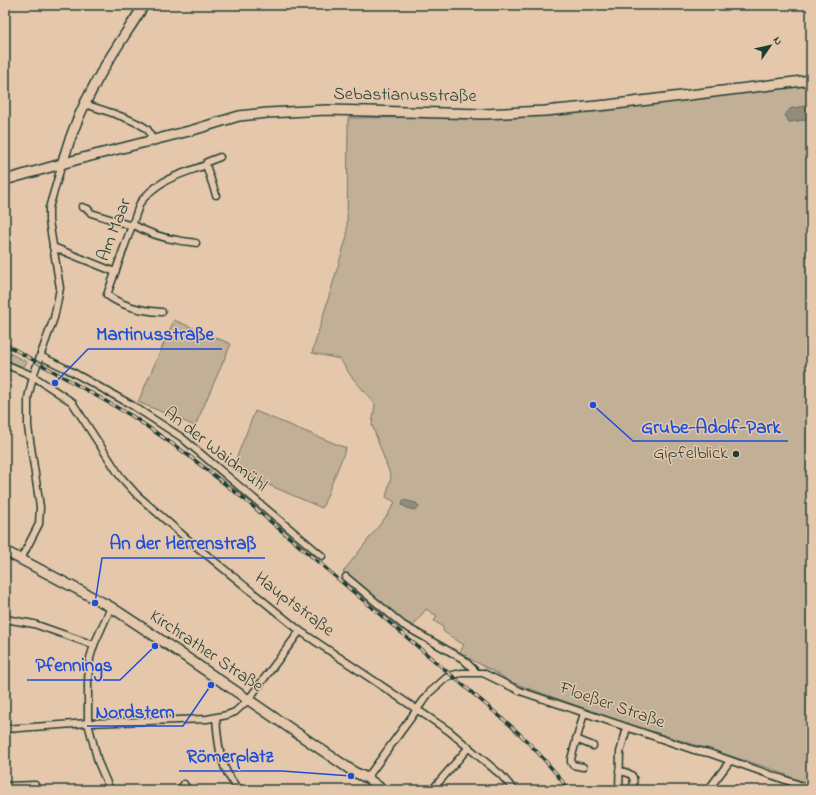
<svg xmlns="http://www.w3.org/2000/svg" width="816" height="795" font-family="'Indie Flower',sans-serif">
<style>
.built{fill:#d3bba1}
.green{fill:#c1af96;stroke:#707665}
.water{fill:#928d7a;stroke:#646d5e}
.lines{fill:none;stroke-linecap:round;stroke-linejoin:round}
.street-casing{stroke:#1f3d34;stroke-width:9}
.secondary-casing{stroke:#1f3d34;stroke-width:12}
.street{stroke:#e5c8ac;stroke-width:6}
.secondary{stroke:#e5c8ac;stroke-width:9}
.rail-casing{stroke:#1f3d34;stroke-width:3.5}
.rail{stroke:#e5c8ac;stroke-width:2;stroke-dasharray:6;stroke-linecap:butt}
.poi-dot{fill:#1f3d34;stroke:#e5c8ac;stroke-width:1.5}
.labels{text-anchor:middle;dominant-baseline:central;stroke-width:3;stroke-linejoin:round;paint-order:stroke}
.street-label{font-size:18px;fill:#1f3d34;stroke:#e5c8ac}
.poi-label{font-size:18px;fill:#1f3d34;stroke:#e5c8ac;text-anchor:end}
.leader{fill:none;stroke:#1d4ed8;stroke-width:1.5}
.callout-dot{fill:#1d4ed8;stroke:#e5c8ac;stroke-width:1.5}
.callout-label{font-size:19px;text-anchor:middle;font-weight:bold;fill:#1d4ed8;stroke:#e5c8ac;stroke-width:3;stroke-linejoin:round;paint-order:stroke}
</style>
<rect width="100%" height="100%" fill="#e5c8ac"/>
<filter id="ink" filterUnits="userSpaceOnUse"><feTurbulence type="fractalNoise" baseFrequency=".025" numOctaves="2"/><feDisplacementMap in="SourceGraphic" scale="8" xChannelSelector="R" yChannelSelector="G"/><feConvolveMatrix kernelMatrix="1 2 1 2 8 2 1 2 1" color-interpolation-filters="sRGB"/></filter>
<g filter="url(#ink)">
<path class="built" d="M49 786 77 790H8V787Z"/>
<g class="green">
<path d="M811 86V105L790 109 789 122 811 119V784L793 778 772 769 625 723 508 681 502 676 459 653 464 645 444 632 442 626 434 621 437 616 426 609 411 629 343 572 388 514 395 502 386 497 391 477 372 425 375 404 351 376 340 359 312 353 347 236 348 118 457 117 552 113 554 104 596 108 772 87Z"/>
<path d="M174 320 231 344 195 426 138 402Z"/>
<path d="M5 351 27 362 23 368 5 360Z"/>
<path d="M255 411 346 448 322 508 232 469Z"/>
</g>
<g class="water">
<path d="M811 105V119L789 122 785 115 790 109Z"/>
<path d="M403 500 416 503 419 506 418 509C411 511 407 508 402 505Z"/>
</g>
<g class="lines">
<g class="street-casing">
<g id="street">
<path d="M84 104C100 109 135 119 147 129 150 132 151 136 152 140"/>
<path d="M206 165 216 195"/>
<path d="M82 207 88 209 91 213 132 226"/>
<path d="M132 224C146 232 162 238 177 240 184 242 188 241 196 243"/>
<path d="M53 247 115 272"/>
<path d="M162 312C143 311 122 306 107 295L140 203C158 179 179 175 206 165L207 162 220 157"/>
<path d="M40 356 67 369 130 404 181 437 322 556"/>
<path d="M5 364 33 376 72 402 120 476 137 495 186 538 300 631 449 731 501 775 514 790"/>
<path d="M21 559 39 524 40 507 28 427V398L33 376 54 318 57 304 60 288 49 221V208L62 164"/>
<path d="M346 577 403 625 463 659 476 672"/>
<path d="M5 619 34 624 94 645"/>
<path d="M216 718C218 744 220 772 240 790"/>
<path d="M5 729 88 723 207 719 227 715 235 712 248 700 300 631"/>
<path d="M576 739 593 746"/>
<path d="M583 767 573 765 571 762V759L584 713"/>
<path d="M619 771C633 773 636 776 632 790"/>
<path d="M367 778 429 693 446 678 452 675 462 673H483L520 691 694 750 709 753 811 789"/>
<path d="M5 787 8 786 35 785"/>
<path d="M110 790 98 762 88 723V680L90 658 94 645 111 607"/>
<path d="M180 790 184 784 188 790"/>
<path d="M432 790 469 747"/>
<path d="M619 790 620 752 627 728"/>
<path d="M708 790 730 761"/>
</g>
</g>
<g class="secondary-casing">
<g id="secondary">
<path d="M62 164C70 136 81 109 95 84 109 57 128 31 144 5"/>
<path d="M5 180 79 159 193 130 239 116 267 113 327 110 484 114 545 111 608 105 811 80"/>
<path d="M5 551 111 607 155 636 354 772 367 778 383 790"/>
</g>
</g>
<use href="#street" class="street"/>
<use href="#secondary" class="secondary"/>
<g class="rail-casing">
<path id="rail" d="M5 344 132 416 184 452 243 498 510 725C532 745 551 766 569 790"/>
</g>
<use href="#rail" class="rail"/>
</g>
</g>
<circle class="poi-dot" cx="736" cy="454" r="4"/>
<g class="labels">
<g class="street-label">
<text transform="translate(405 96) rotate(1)">Sebastianusstraße</text>
<text transform="translate(115 230) rotate(-69)">Am Maar</text>
<text transform="translate(215 450) rotate(38)">An der Waidmühl</text>
<text transform="translate(294 605) rotate(37)">Hauptstraße</text>
<text transform="translate(206 652) rotate(34)">Kirchrather Straße</text>
<text transform="translate(612 706) rotate(19)">Floeßer Straße</text>
</g>
<g class="poi-label">
<text x="728" y="454">Gipfelblick</text>
</g>
</g>
<path class="leader" d="M55 383L88 349H222M593 405L633 441H788M95 603L102 558H265M155 646L120 680H27M211 685L183 726H87M351 776L282 771H179"/>
<g class="callout-dot">
<circle cx="55" cy="383" r="4"/>
<circle cx="593" cy="405" r="4"/>
<circle cx="95" cy="603" r="4"/>
<circle cx="155" cy="646" r="4"/>
<circle cx="211" cy="685" r="4"/>
<circle cx="351" cy="776" r="4"/>
</g>
<g class="callout-label">
<text x="155" y="340">Martinusstraße</text>
<text x="711" y="433">Grube-Adolf-Park</text>
<text x="183" y="549">An der Herrenstraß</text>
<text x="74" y="671">Pfennings</text>
<text x="135" y="718">Nordstern</text>
<text x="230" y="762">Römerplatz</text>
</g>
<rect width="816" height="795" fill="none" stroke="#e5c8ac" stroke-width="20"/>
<rect x="10" y="10" width="796" height="775" fill="none" stroke="#1f3d34" stroke-width="1.5" filter="url(#ink)"/>
<g transform="translate(770 46) rotate(56)" stroke="#e5c8ac" stroke-width="3" paint-order="stroke">
<path d="M0-3L7 15L0 10L-7 15Z" fill="#1f3d34"/>
<text y="-6" font-size="11" font-weight="bold" text-anchor="middle" fill="#1f3d34">N</text>
</g>
</svg>
